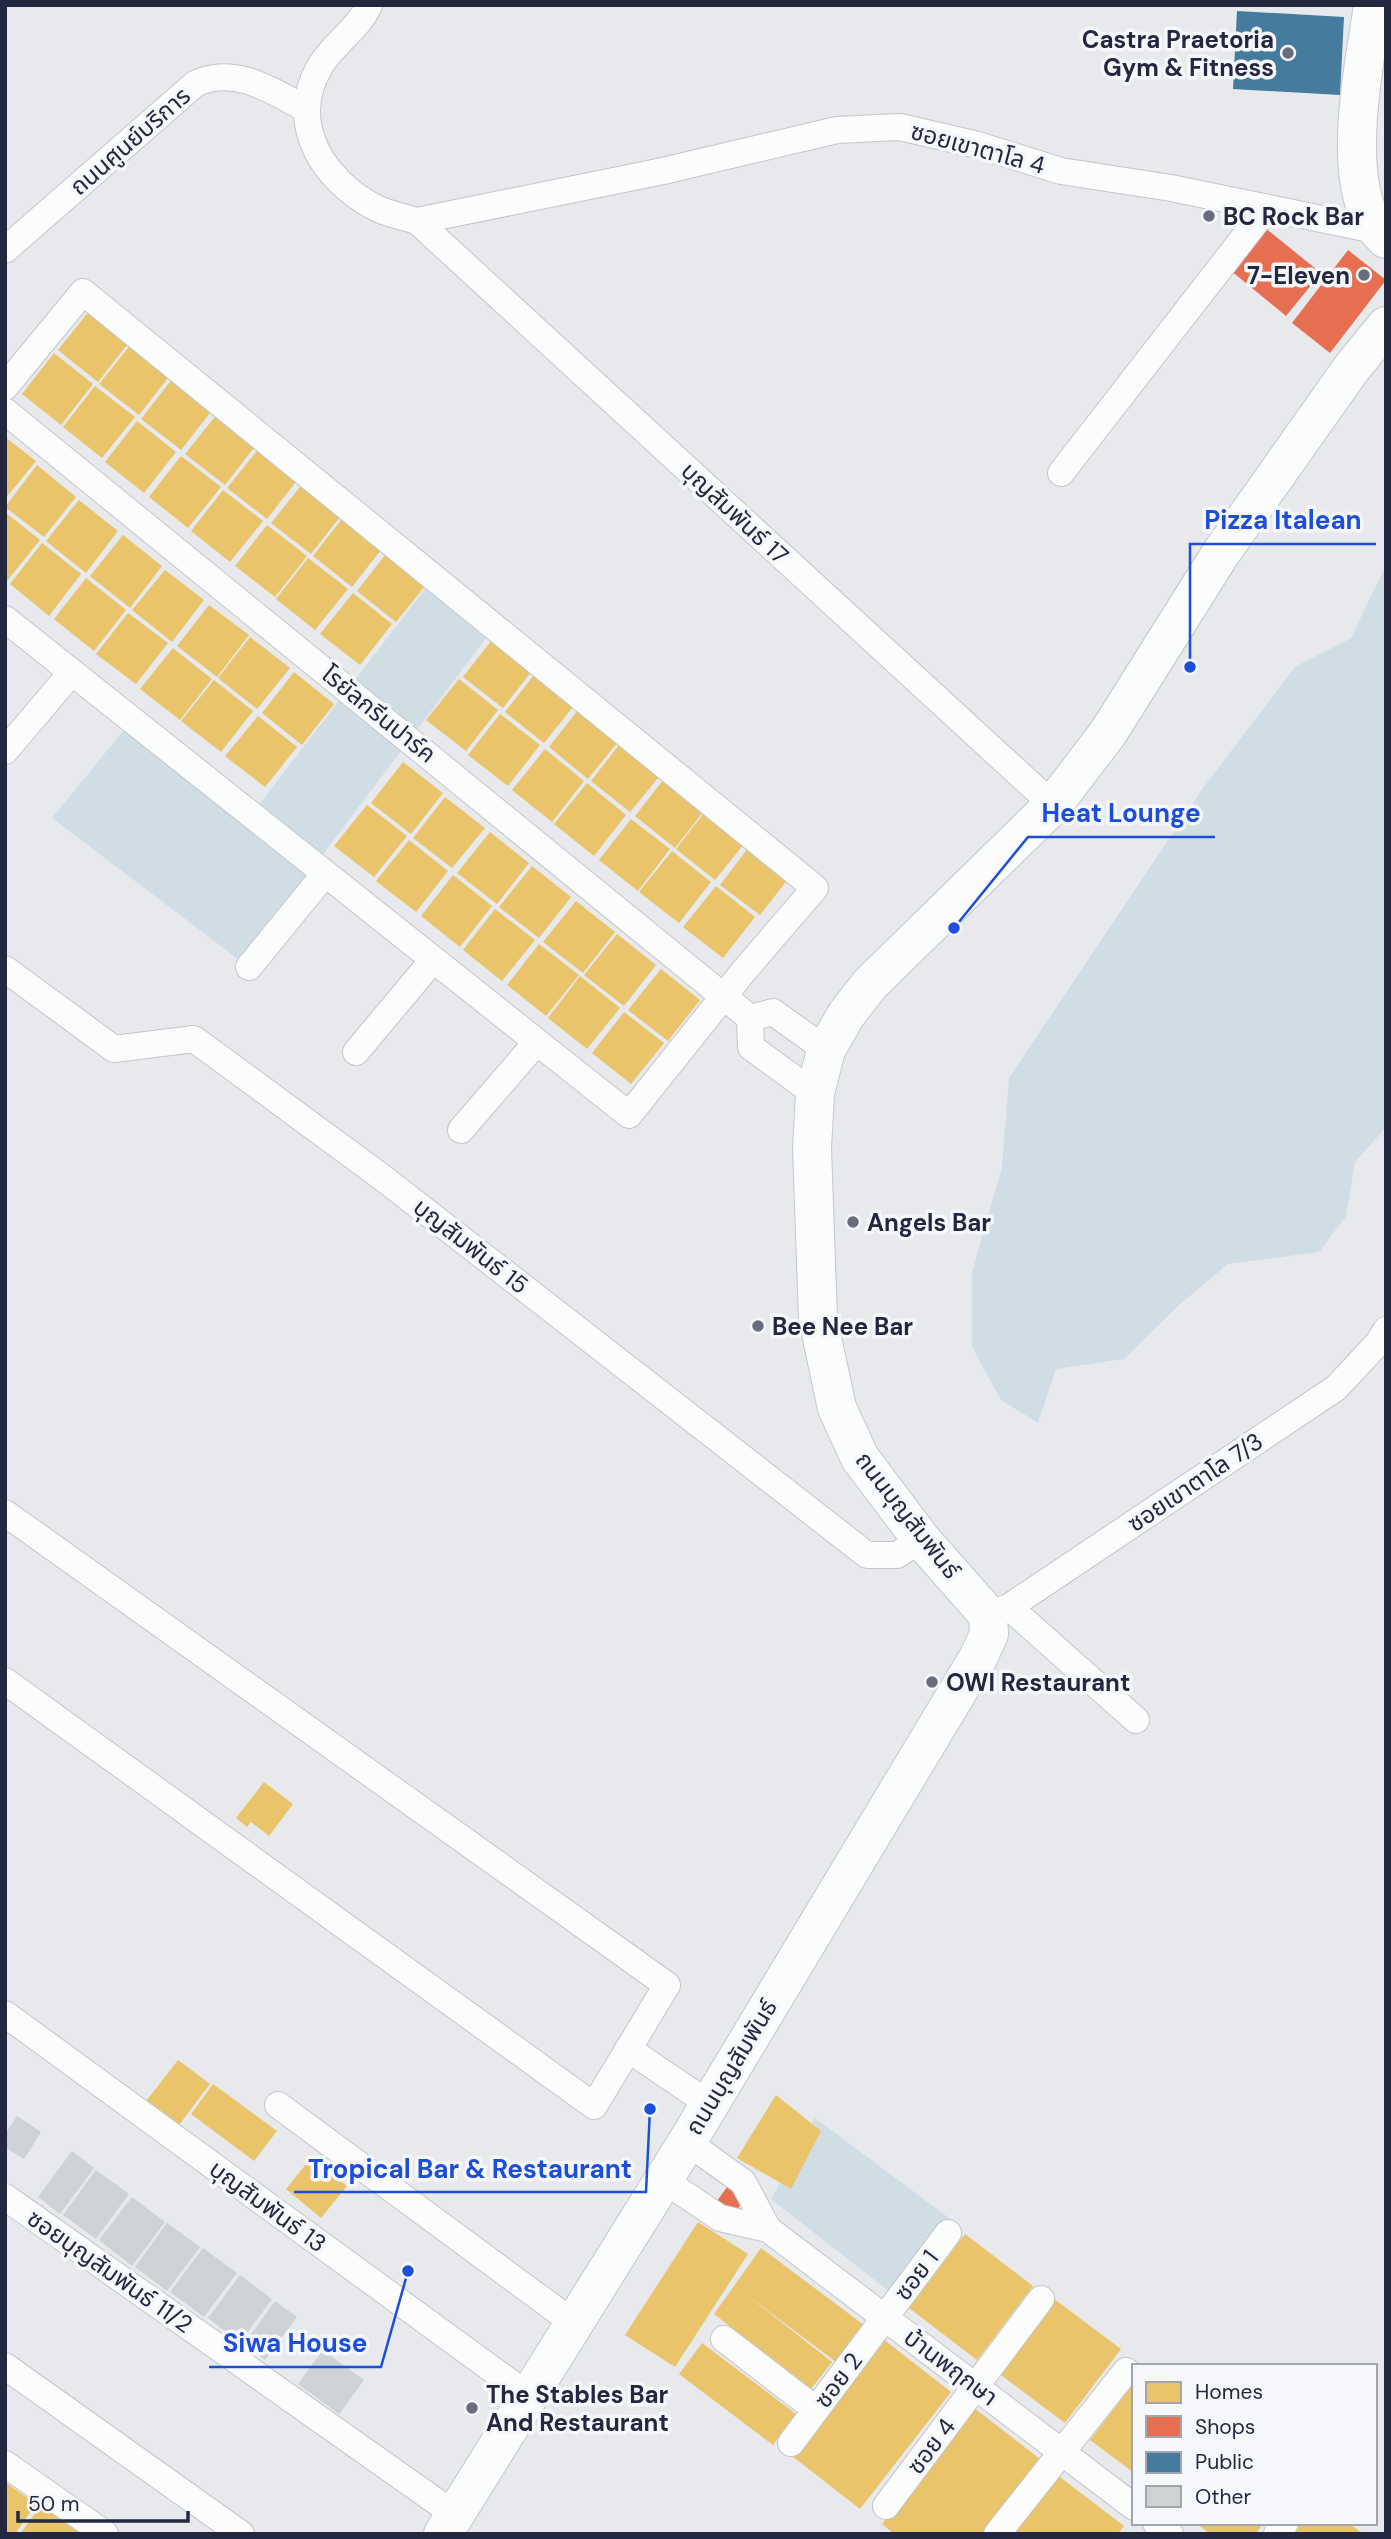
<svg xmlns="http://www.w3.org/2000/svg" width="1391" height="2539" font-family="'DM Sans','Noto Sans Thai',sans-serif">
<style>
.green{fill:#d0dde5}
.homes{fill:#e9c46a}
.shops{fill:#e76f51}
.public{fill:#457b9d}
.building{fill:#cfd2d5}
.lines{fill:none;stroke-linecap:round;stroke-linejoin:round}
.street-casing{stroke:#c4c5c9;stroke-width:28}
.secondary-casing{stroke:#c4c7cb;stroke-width:40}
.street{stroke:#fbfcfc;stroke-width:26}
.secondary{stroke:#fbfcfc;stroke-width:38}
.poi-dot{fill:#686c7c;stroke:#f6f7fa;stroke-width:2.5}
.labels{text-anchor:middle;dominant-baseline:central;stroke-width:7;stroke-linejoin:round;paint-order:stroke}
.poi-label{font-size:24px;font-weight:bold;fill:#232840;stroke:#f6f7fa;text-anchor:start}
.street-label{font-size:24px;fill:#232840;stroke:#f6f7fa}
.leader{fill:none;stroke:#1d4ed8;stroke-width:2.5}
.callout-dot{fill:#1d4ed8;stroke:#f6f7fa;stroke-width:2.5}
.callout-label{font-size:26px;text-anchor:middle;font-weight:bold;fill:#1d4ed8;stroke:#f6f7fa;stroke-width:7;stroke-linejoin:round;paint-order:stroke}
</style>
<rect width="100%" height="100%" fill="#e7e9ec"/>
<g class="green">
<path d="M1386 565V1127L1355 1162 1346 1216 1319 1252 1228 1264 1179 1305 1124 1359 1056 1369 1038 1423 1001 1400 972 1347V1273L1002 1167 1009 1078 1203 788 1295 667 1351 638Z"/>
<path d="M429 584 489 634 242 962 52 818 128 725 247 820Z"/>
<path d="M815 2118 949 2218 890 2292 771 2199Z"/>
</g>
<g class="homes">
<path d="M90 310 130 341 98 382 58 350Z"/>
<path d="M132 343 171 374 139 415 99 384Z"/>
<path d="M54 353 93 384 61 425 22 394Z"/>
<path d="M173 378 213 409 181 450 141 419Z"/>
<path d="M95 386 135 417 102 458 63 427Z"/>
<path d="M218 413 257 444 225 485 185 454Z"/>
<path d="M137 421 176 452 144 493 105 462Z"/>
<path d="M5 437 36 461 5 499Z"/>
<path d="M260 447 299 478 267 519 227 488Z"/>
<path d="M181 456 221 487 188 528 149 497Z"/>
<path d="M37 465 76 497 44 537 5 507Z"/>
<path d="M304 482 343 513 311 554 271 523Z"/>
<path d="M223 490 263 521 230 562 191 531Z"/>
<path d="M79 500 118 531 86 573 46 541Z"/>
<path d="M5 512 40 540 7 581 5 579Z"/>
<path d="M345 515 384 546 352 587 313 556Z"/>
<path d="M267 525 307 556 275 597 235 566Z"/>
<path d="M123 535 162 566 130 608 90 576Z"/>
<path d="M42 543 81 574 49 616 10 584Z"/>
<path d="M389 550 429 581 396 622 357 591Z"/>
<path d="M308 558 348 589 315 630 276 599Z"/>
<path d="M165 570 204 600 172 642 132 610Z"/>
<path d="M86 578 126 610 94 651 54 619Z"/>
<path d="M353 593 392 624 360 665 320 634Z"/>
<path d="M209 605 249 635 217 677 177 646Z"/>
<path d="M128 613 168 643 136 684 96 654Z"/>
<path d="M495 636 535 667 503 708 463 677Z"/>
<path d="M250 637 290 668 257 709 218 678Z"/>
<path d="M173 648 212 679 180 720 140 689Z"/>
<path d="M537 671 577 702 544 743 505 712Z"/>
<path d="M294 672 334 704 302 745 262 713Z"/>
<path d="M459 679 498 710 466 751 426 720Z"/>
<path d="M214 680 253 711 221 752 181 721Z"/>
<path d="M581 706 621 738 588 779 549 747Z"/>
<path d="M500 714 540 745 508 786 468 755Z"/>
<path d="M258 716 297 747 265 787 225 756Z"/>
<path d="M623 740 663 772 630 812 591 781Z"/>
<path d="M545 749 584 781 552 822 512 790Z"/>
<path d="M403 762 443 793 411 834 371 803Z"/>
<path d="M667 775 707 807 675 848 635 816Z"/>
<path d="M587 783 626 815 594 856 554 824Z"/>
<path d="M445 797 485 828 452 868 413 838Z"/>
<path d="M367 805 407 836 374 877 334 846Z"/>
<path d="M708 808 748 839 715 880 676 849Z"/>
<path d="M631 819 670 849 638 891 599 860Z"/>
<path d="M490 832 529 863 497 904 457 873Z"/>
<path d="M409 840 448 871 416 912 376 881Z"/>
<path d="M752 843 792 874 760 915 720 885Z"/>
<path d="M672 851 711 882 679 923 639 892Z"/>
<path d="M532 866 571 897 539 938 499 907Z"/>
<path d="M453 875 492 906 460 947 421 916Z"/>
<path d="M716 886 755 917 723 958 683 927Z"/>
<path d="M576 901 615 932 583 973 543 942Z"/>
<path d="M495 909 535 940 502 981 463 950Z"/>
<path d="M617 934 656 965 624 1006 584 975Z"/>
<path d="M539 944 579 975 546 1016 507 985Z"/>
<path d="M661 969 700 1000 668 1041 628 1010Z"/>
<path d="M580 976 620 1008 587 1049 548 1018Z"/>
<path d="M624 1012 664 1043 631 1084 592 1053Z"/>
<path d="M264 1782 293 1804 269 1836 251 1822 247 1827 236 1818Z"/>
<path d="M178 2060 210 2084 176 2129 144 2104Z"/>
<path d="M213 2084 277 2131 254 2161 191 2114Z"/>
<path d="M776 2095 821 2131 791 2189 737 2158Z"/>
<path d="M311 2158 347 2186 321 2218 286 2189Z"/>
<path d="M698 2222 748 2254 675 2367 625 2335Z"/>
<path d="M965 2234 1033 2286 977 2360 909 2308Z"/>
<path d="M761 2248 864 2325 836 2362 747 2295 832 2362 811 2389 714 2314Z"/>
<path d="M1053 2298 1121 2349 1065 2423 997 2372Z"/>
<path d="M883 2339 951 2392 860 2509 792 2456Z"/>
<path d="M702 2343 796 2414 773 2445 679 2374Z"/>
<path d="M1134 2383V2473L1090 2440Z"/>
<path d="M973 2407 1040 2459 983 2534H894L882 2524Z"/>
<path d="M1056 2474 1124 2526 1118 2534H1010Z"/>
<path d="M5 2482 36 2504 15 2534H5Z"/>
<path d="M41 2505 81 2534H20Z"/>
<path d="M1196 2523H1263L1256 2534H1210Z"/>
<path d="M1297 2523H1349L1363 2534H1289Z"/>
</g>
<g class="shops">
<path d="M1264 227 1321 273 1286 316 1230 270Z"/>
<path d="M1348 250 1386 280 1330 353 1292 323Z"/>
<path d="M727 2187 744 2200 734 2214 717 2201Z"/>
</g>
<path class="public" d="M1237 11 1344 17 1340 95 1233 89Z"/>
<g class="building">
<path d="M17 2116 41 2132 24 2159 5 2147V2134Z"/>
<path d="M72 2151 94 2168 60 2214 38 2197Z"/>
<path d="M96 2170 129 2194 96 2239 63 2215Z"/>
<path d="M132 2197 165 2222 132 2266 99 2240Z"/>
<path d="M167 2223 200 2247 167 2291 135 2267Z"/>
<path d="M203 2248 237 2273 204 2317 170 2292Z"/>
<path d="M240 2275 272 2299 240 2343 208 2318Z"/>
<path d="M275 2301 297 2317 265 2360 244 2344Z"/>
<path d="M323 2350 364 2380 339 2414 298 2384Z"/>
</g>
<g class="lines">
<g class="street-casing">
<g id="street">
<path d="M369 5C358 30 332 44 319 68 287 125 324 181 376 208 388 214 404 217 417 221L1053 805"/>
<path d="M417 221 663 171 837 130 900 127 978 145 1061 171 1171 188 1375 230"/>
<path d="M5 250 195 84C234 65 271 90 306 109"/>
<path d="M5 387 83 292 815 888 743 972 629 1115 5 619"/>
<path d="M5 411 750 1018"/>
<path d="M1061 473 1266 209"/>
<path d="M5 751 72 672"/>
<path d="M249 967 324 875"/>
<path d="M5 969 114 1049 194 1039 383 1178 867 1555H897L921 1539"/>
<path d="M750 1018 751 1047 815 1094"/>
<path d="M750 1018 773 1012 826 1050"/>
<path d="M356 1052 433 960"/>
<path d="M461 1130 536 1043"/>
<path d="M5 1513 667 1985 594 2106 5 1681"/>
<path d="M1009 1607 1136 1720"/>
<path d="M988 1615 1009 1607 1336 1388 1378 1343 1386 1330"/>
<path d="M5 2014 530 2397"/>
<path d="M628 2049 709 2104"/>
<path d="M278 2105 575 2324"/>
<path d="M687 2142 743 2182 768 2229"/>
<path d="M662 2179 720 2218 768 2229 1134 2507"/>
<path d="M5 2197 454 2514"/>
<path d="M724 2339 815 2409"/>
<path d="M5 2366 241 2534"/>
<path d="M791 2443 948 2233"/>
<path d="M5 2464 105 2534"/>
<path d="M886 2506 1041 2299"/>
<path d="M1156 2523 1170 2534"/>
<path d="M997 2534 1126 2371"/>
<path d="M1277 2534 1285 2523"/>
</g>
</g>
<g class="secondary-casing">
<g id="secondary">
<path d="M1373 5C1365 64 1335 195 1386 239"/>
<path d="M443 2534 687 2142 978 1658 989 1634 988 1615 921 1539 860 1458 837 1408 818 1319 812 1148 815 1094 826 1050 846 1015 870 984 1053 805 1108 733 1221 553 1351 369 1386 326"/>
</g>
</g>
<use href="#street" class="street"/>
<use href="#secondary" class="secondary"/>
</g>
<g class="poi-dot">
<circle cx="1288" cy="53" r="7"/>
<circle cx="1209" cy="216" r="7"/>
<circle cx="1364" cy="275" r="7"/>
<circle cx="853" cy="1222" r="7"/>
<circle cx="758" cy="1326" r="7"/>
<circle cx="932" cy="1682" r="7"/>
<circle cx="472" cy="2408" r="7"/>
</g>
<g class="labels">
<g class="poi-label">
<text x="1274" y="39" text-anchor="end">Castra Praetoria<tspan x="1274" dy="28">Gym &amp; Fitness</tspan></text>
<text x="1223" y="216">BC Rock Bar</text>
<text x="1350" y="275" text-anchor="end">7-Eleven</text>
<text x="867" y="1222">Angels Bar</text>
<text x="772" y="1326">Bee Nee Bar</text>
<text x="946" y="1682">OWI Restaurant</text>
<text x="486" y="2394">The Stables Bar<tspan x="486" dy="28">And Restaurant</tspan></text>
</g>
<g class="street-label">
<text transform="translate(130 141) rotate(-41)">ถนนศูนย์บริการ</text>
<text transform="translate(978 148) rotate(15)">ซอยเขาตาโล 4</text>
<text transform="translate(735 513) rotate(43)">บุญสัมพันธ์ 17</text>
<text transform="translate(379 714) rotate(39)">โรยัลกรีนปาร์ค</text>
<text transform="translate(471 1246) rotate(38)">บุญสัมพันธ์ 15</text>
<text transform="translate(1195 1482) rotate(-34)">ซอยเขาตาโล 7/3</text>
<text transform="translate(908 1515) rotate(52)">ถนนบุญสัมพันธ์</text>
<text transform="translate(731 2067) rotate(-59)">ถนนบุญสัมพันธ์</text>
<text transform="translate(268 2206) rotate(36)">บุญสัมพันธ์ 13</text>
<text transform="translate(110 2271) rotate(35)">ซอยบุญสัมพันธ์ 11/2</text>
<text transform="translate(916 2275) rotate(-53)">ซอย 1</text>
<text transform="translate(951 2367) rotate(37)">บ้านพฤกษา</text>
<text transform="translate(838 2380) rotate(-53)">ซอย 2</text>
<text transform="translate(931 2446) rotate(-53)">ซอย 4</text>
</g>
</g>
<path class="leader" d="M1190 667L1190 544H1376M954 928L1028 837H1215M650 2109L646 2192H294M408 2271L381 2367H209"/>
<g class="callout-dot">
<circle cx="1190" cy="667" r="7"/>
<circle cx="954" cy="928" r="7"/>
<circle cx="650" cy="2109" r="7"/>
<circle cx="408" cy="2271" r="7"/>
</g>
<g class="callout-label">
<text x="1283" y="529">Pizza Italean</text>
<text x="1121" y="822">Heat Lounge</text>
<text x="470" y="2178">Tropical Bar &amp; Restaurant</text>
<text x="295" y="2352">Siwa House</text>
</g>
<rect width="1391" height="2539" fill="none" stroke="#232840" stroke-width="14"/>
<rect x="1132" y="2364" width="245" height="161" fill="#f6f7fa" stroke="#a2a4b0" stroke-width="2"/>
<rect x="1146" y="2382" width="35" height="21" fill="#e9c46a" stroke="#a2a4b0" stroke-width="2"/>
<text x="1195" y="2399" font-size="21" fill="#232840">Homes</text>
<rect x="1146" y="2416" width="35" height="21" fill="#e76f51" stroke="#a2a4b0" stroke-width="2"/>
<text x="1195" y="2434" font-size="21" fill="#232840">Shops</text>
<rect x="1146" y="2452" width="35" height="21" fill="#457b9d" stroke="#a2a4b0" stroke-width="2"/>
<text x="1195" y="2469" font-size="21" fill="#232840">Public</text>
<rect x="1146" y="2486" width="35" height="21" fill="#cfd2d5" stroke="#a2a4b0" stroke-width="2"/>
<text x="1195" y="2504" font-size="21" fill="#232840">Other</text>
<path d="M18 2511v10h170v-10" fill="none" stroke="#232840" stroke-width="3.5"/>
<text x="28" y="2511" font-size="21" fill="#232840" stroke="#f6f7fa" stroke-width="5" paint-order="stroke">50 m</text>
</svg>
